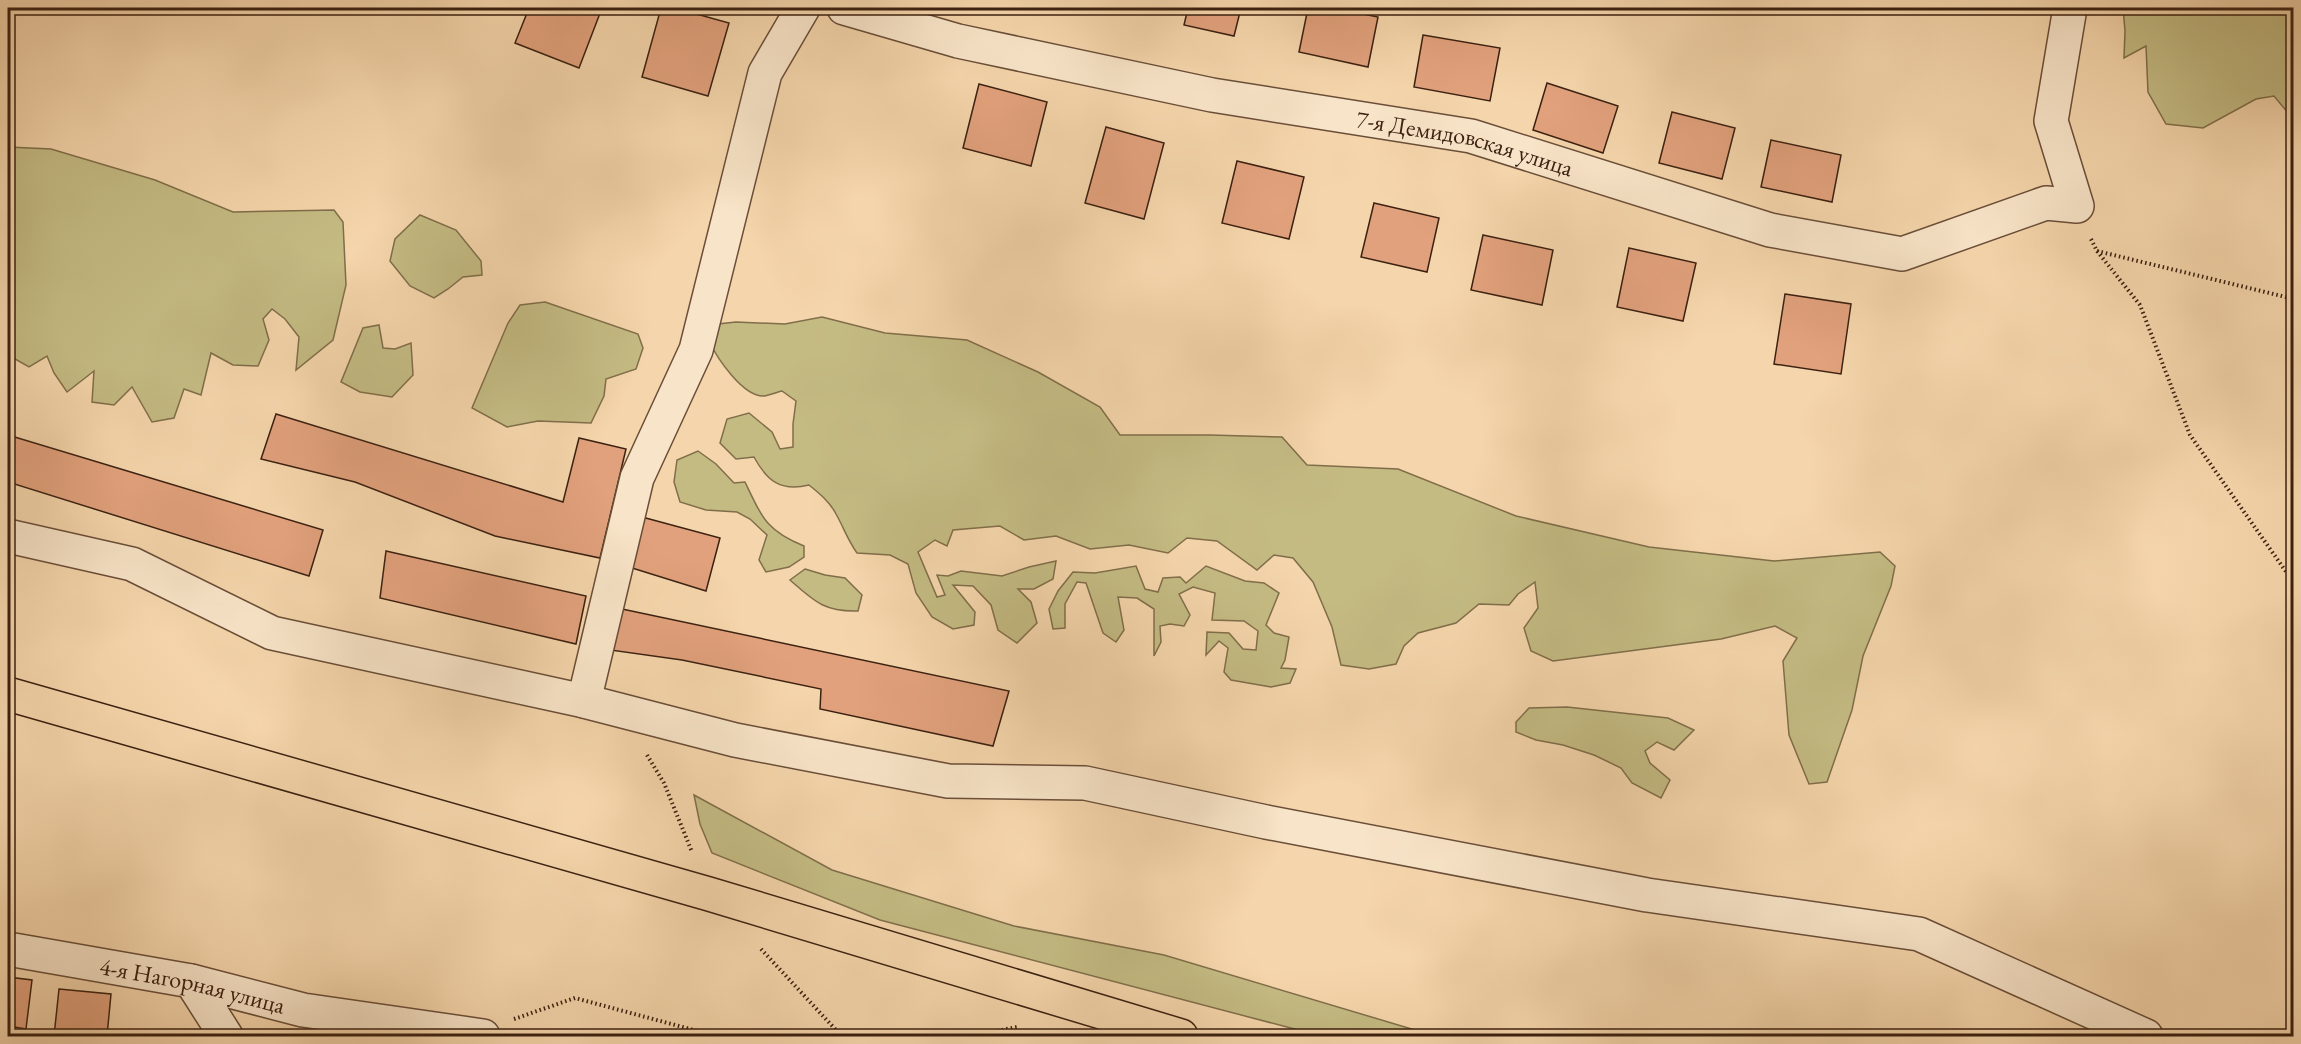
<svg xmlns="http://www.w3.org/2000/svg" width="2301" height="1044" font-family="'EB Garamond',serif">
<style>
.green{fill:#c4bb83;stroke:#806e4a;stroke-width:1.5}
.building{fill:#e1a17c;stroke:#3b2111;stroke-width:1.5}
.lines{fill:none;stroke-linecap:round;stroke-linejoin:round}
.minor-casing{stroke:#6a4e38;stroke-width:36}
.major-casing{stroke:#3b2111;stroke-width:36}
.path{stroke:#3b2111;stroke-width:4;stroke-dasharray:1.5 3;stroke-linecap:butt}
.minor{stroke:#f8e4c8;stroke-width:33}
.major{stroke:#f5d5ab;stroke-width:33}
.labels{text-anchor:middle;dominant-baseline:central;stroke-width:4.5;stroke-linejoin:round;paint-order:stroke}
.street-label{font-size:24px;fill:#3b2111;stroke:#f8e4c8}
</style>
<rect width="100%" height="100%" fill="#f5d5ab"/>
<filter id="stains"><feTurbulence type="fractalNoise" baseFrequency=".00333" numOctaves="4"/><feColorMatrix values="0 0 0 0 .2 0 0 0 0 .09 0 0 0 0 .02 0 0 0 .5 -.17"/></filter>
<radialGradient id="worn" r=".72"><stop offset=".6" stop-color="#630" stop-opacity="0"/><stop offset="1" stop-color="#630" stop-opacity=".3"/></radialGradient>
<g class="green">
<path d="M2123 8H2293V119L2274 96 2256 99 2203 128 2166 124 2148 92 2146 46 2124 58 2125 31Z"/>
<path d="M8 147 51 149 155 180 233 212 334 210 343 222 346 285 333 340 296 370 299 337 285 319 272 309 263 319 269 340 258 366 233 365 211 353 201 395 184 389 174 418 152 422 132 387 114 405 92 402 94 371 67 392 54 373 47 356 29 367 8 355Z"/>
<path d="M420 215 456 230 481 261 482 275 463 277 448 289 434 298 410 286 390 261 395 239Z"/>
<path d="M545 302 638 334 643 348 636 369 606 379 604 396 591 423 538 421 507 427 472 408 508 323 520 305Z"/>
<path d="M822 317 885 333 967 340 1038 372 1100 407 1120 435H1210L1282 437 1307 465 1398 469 1516 516 1649 547 1774 561 1880 552 1895 566 1891 586 1863 656 1852 710 1827 782 1809 784 1789 735 1783 661 1797 638 1775 626 1721 639 1553 661 1531 651 1524 628 1538 608 1535 582 1518 594 1509 605 1479 604 1456 623 1418 633 1404 646 1396 664 1369 669 1341 665 1332 627 1313 582 1293 558 1274 555 1257 570 1217 541 1187 538 1168 553 1129 545 1090 549 1056 536 1024 540 1000 526 953 530 947 546 935 540 918 552 937 597 945 595 937 575 948 576 961 571 1002 576 1029 567 1056 561 1053 579 1034 589H1018L1031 602 1037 623 1017 643 998 630 991 605 973 586 953 585 975 612 974 625 953 629 932 617 916 593 908 564 890 555 857 553C847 539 844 528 836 514 830 502 819 493 809 485 781 492 767 481 754 457L736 459 720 443 727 419 749 413 772 432 780 449 793 447V424L796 401 782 391C777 392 770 395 764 396 743 397 717 358 709 341L718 324 736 322 785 324Z"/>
<path d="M379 325 383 348 395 349 411 343 413 375 392 397 360 392 341 382 363 328Z"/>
<path d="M698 451 716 464 734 483 745 482C762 517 766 531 804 546V557L789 567 766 572 759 560 767 535 750 519 737 512 706 510 680 502 674 482 677 460Z"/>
<path d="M1136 566 1145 589 1158 592 1163 578 1180 577 1186 583 1206 566 1245 581 1264 583 1279 593 1266 625 1274 633 1289 637 1285 660 1281 668 1296 669 1290 683 1271 687 1231 680 1224 672 1228 648 1219 641 1206 655 1207 632 1229 633 1243 649 1256 650 1258 631 1244 621 1212 620 1215 593 1193 587 1179 594 1190 615 1184 626 1170 624 1160 626 1161 642 1154 656V609L1137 598 1118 597 1124 630 1116 642 1103 633 1086 583 1077 582 1065 604V628L1053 629 1049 609 1058 591 1073 572 1095 573Z"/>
<path d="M805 569 825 575 845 578 862 595 858 611C824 612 814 601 790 580Z"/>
<path d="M1567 707 1668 718 1694 730 1674 750 1657 742 1645 751 1650 763 1670 780 1661 798 1632 783 1621 768 1594 755 1563 745 1536 740 1516 732V722L1529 708Z"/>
<path d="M694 795 832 870 1014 926 1164 955 1435 1036H1321L880 920 712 853 700 824Z"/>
</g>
<g class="building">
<path d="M529 8H602L579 68 515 43Z"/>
<path d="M661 8H675L729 23 708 96 642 77Z"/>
<path d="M1188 8H1241L1234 36 1184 25Z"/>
<path d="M1308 8H1334L1378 17 1368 67 1299 52Z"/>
<path d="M1423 35 1500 48 1490 101 1414 87Z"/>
<path d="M1547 83 1618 106 1603 153 1533 130Z"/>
<path d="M979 84 1047 102 1031 166 963 148Z"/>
<path d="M1672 112 1735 128 1722 179 1659 163Z"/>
<path d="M1106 127 1164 143 1144 219 1085 203Z"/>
<path d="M1771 140 1841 155 1832 202 1761 187Z"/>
<path d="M1237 161 1304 177 1289 239 1222 223Z"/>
<path d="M1374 203 1439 218 1427 272 1361 257Z"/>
<path d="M1483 235 1553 250 1542 305 1471 290Z"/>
<path d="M1629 248 1696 263 1683 321 1617 307Z"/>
<path d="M1785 294 1851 304 1841 374 1774 364Z"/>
<path d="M276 414 563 502 579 438 626 449 600 558 495 536 355 482 261 459Z"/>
<path d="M8 435 323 530 309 576 8 482Z"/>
<path d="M642 517 720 538 706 591 632 568Z"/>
<path d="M386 551 586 596 576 644 380 598Z"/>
<path d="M622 609 1009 691 993 746 820 709 821 689 682 660 610 650Z"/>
<path d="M8 977 32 980 26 1029 8 1026Z"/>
<path d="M59 989 111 994 107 1036H54Z"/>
</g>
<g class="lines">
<g class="minor-casing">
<g id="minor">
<path id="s1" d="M844 8 958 41 1212 95 1471 136 1770 230 1902 254 2046 203 2077 206 2051 121 2070 8"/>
<path d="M8 536 132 564 272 633 584 701 735 740 948 781 1085 783 1266 822 1647 895 1919 934 2146 1036"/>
<path d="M584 701 637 478 696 350 765 73 803 8"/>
<path id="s2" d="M8 949 191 981 303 1010 483 1036"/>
<path d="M191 981 226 1036"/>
</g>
</g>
<g class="major-casing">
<path id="major" d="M8 694 709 894 1181 1036"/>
</g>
<g class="path">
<path d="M2091 239 2097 251 2140 305 2190 435 2294 583"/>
<path d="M2097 251 2294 299"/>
<path d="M647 755 664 783 692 852"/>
<path d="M761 949 836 1030 838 1036"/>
<path d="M514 1019 575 998 716 1036"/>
<path d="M971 1036 1017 1027"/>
</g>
<use href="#minor" class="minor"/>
<use href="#major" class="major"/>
</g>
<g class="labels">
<g class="street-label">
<text stroke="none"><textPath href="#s1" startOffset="636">7-я Демидовская улица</textPath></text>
<text stroke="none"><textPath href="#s2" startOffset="188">4-я Нагорная улица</textPath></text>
</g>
</g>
<rect width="2301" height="1044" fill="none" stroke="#f5d5ab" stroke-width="30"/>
<rect x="9" y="9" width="2283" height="1026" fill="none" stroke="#3b2111" stroke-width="3"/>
<rect x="15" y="15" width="2271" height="1014" fill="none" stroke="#3b2111" stroke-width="1.5"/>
<rect width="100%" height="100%" filter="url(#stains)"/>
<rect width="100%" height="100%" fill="url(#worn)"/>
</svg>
